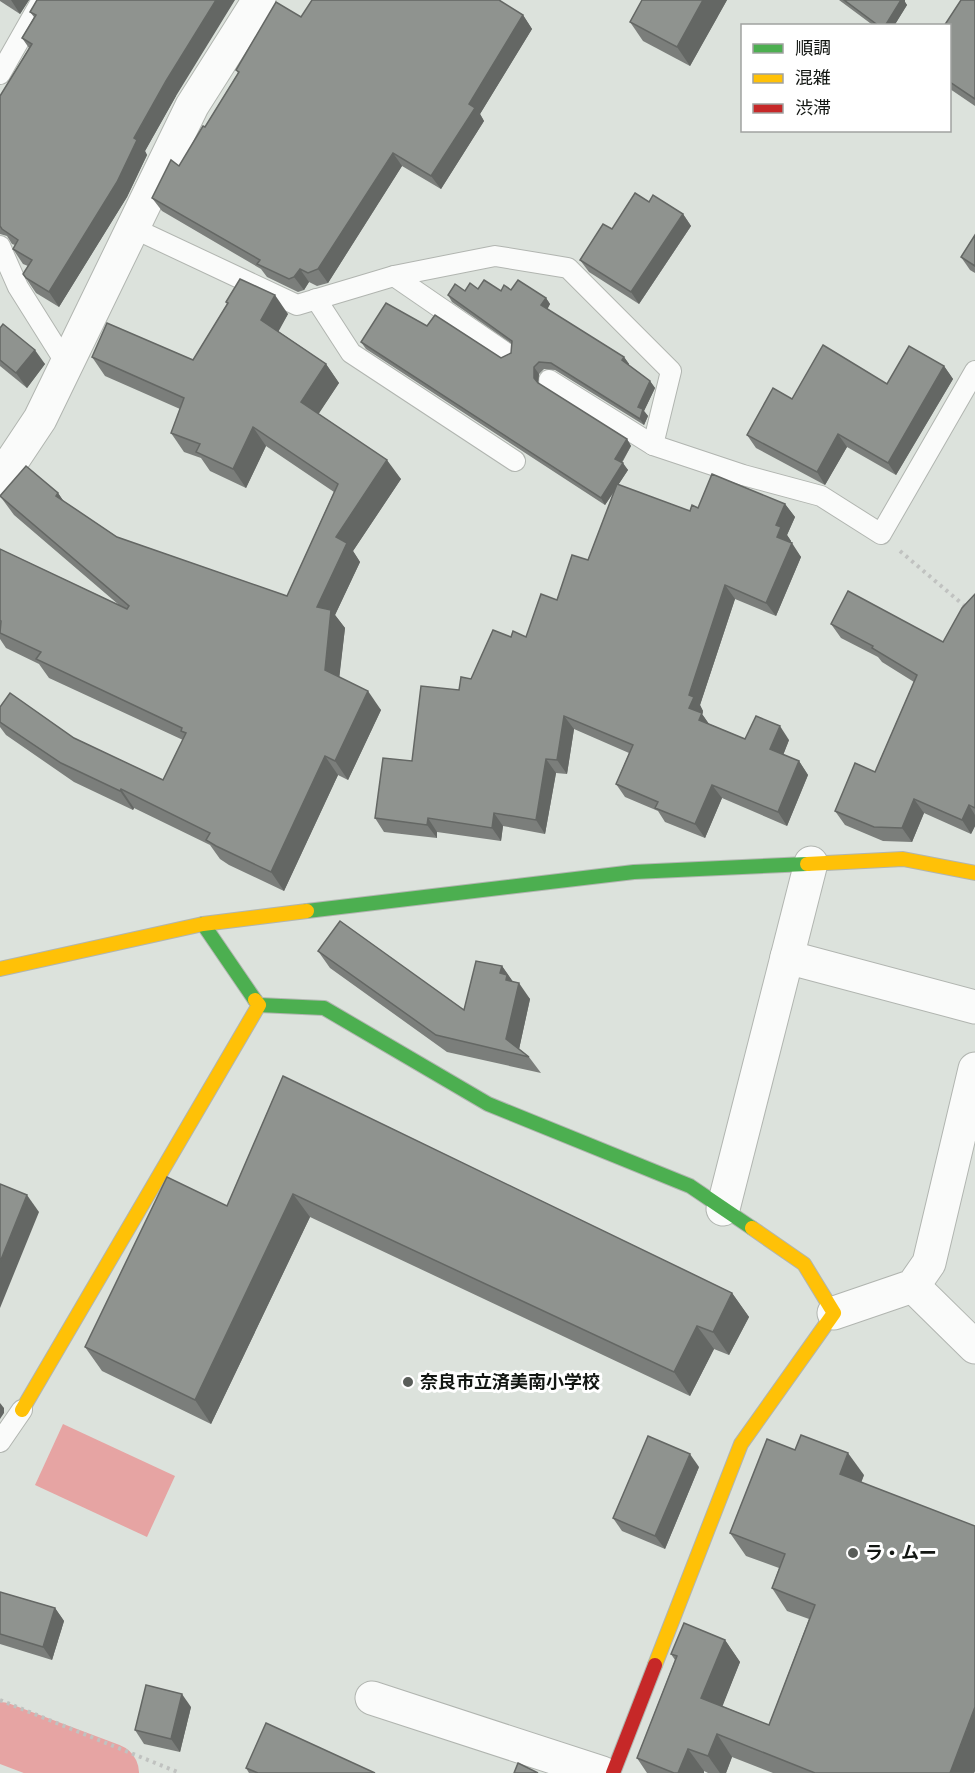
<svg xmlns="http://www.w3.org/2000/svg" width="975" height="1773" font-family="Jost,'Noto Sans JP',sans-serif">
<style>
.water{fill:#e6a4a3}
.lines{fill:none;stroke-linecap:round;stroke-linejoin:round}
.river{stroke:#e6a4a3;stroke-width:60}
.lane-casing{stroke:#b1b5b0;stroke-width:22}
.street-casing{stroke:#b1b5b0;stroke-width:35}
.fast-casing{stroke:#b1b5b0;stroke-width:16}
.slow-casing{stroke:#b1b5b0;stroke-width:16}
.jam-casing{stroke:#b1b5b0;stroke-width:16}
.path{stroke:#c0c2c0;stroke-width:4;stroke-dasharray:3 4.5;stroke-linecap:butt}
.lane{stroke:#fafbfa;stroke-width:20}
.street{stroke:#fafbfa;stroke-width:33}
.fast{stroke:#4caf50;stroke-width:14}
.slow{stroke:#ffc107;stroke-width:14}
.jam{stroke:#c62828;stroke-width:14}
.wall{fill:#7b7e7b}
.shaded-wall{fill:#646764}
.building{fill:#8f938f;stroke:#646764;stroke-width:1.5}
.poi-dot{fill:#595d59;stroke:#fff;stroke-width:2}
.labels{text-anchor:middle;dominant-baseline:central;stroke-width:6;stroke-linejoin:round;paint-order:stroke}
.poi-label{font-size:18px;font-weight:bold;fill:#121612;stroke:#fff;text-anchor:start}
</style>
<rect width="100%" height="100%" fill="#dce2dc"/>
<path class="water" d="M63 1424 175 1476 147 1537 35 1485Z"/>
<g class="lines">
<path class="river" d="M0 1732 109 1773"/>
<g class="lane-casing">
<g id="lane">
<path d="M0 74 42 0"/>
<path d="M131 227 297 305 394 276 495 256 568 268 671 371 653 445 743 475 821 496 881 534 975 371"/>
<path d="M0 246 18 287 67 365"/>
<path d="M394 276 506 353"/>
<path d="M316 299 351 353 515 461"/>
<path d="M549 380 653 445"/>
<path d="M0 1442 22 1410"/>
</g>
</g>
<g class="street-casing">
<g id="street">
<path d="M0 479 40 419 192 106 259 0"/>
<path d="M787 957 975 1007"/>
<path d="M723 1209 811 863"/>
<path d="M913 1286 975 1347"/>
<path d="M834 1313 913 1286 929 1263 975 1069"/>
<path d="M372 1698 602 1773"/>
</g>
</g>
<g class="fast-casing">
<g id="fast">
<path d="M307 911 634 872 807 864"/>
<path d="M203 924 255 1000"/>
<path d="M259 1005 324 1008 488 1104 690 1186 752 1228"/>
</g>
</g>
<g class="slow-casing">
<g id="slow">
<path d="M807 864 903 859 975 873"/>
<path d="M0 969 203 924 307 911"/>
<path d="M22 1410 259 1005 255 1000"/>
<path d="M655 1665 741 1444 834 1313 804 1264 752 1228"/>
</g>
</g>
<g class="jam-casing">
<path id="jam" d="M613 1773 655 1665"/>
</g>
<g class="path">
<path d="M900 551 967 608"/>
<path d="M0 1700 180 1773"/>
</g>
<use href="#lane" class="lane"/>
<use href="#street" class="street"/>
<use href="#fast" class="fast"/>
<use href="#slow" class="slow"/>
<use href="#jam" class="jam"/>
</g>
<g class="wall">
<path d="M0 0H29L20 14 0 1Z"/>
<path d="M642 0H727L690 66 643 41 630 22Z"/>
<path d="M839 0H905V2L907 5 894 26H874Z"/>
<path d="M975 0V106L950 89V26Z"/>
<path d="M30 12 176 96 145 151 147 155 127 197 59 307 36 293 23 274 28 266 23 264 13 249 15 245 12 244 7 236 0 234V96L29 48 22 38 34 17Z"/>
<path d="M523 15 532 29 480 114 484 121 441 189 402 166 328 283 317 286 309 282 304 290 298 292 267 277 261 269 162 211 152 198 179 166 205 127 238 73 236 70 301 17Z"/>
<path d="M649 202 683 214 691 226 639 304 589 272 580 260 612 229Z"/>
<path d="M975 235V273L970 270 961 257Z"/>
<path d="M478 289 501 291 511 290 546 298 550 304 547 309 624 357 629 364 628 365 650 381 655 388 644 411 648 416 644 425 555 370 544 369 539 374 538 384 627 439 631 446 622 463 628 470 618 485 690 511 698 508 785 504 795 517 787 535 791 541 790 543 801 557 776 616 735 599 700 705 703 711 702 714 709 724 745 739 789 740 783 755 799 761 808 775 787 826 722 798 705 838 665 822 658 811 625 797 616 784 629 753 574 729 567 774 556 773 545 834 503 826 501 841 437 832V838L384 832 375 818 459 690 471 679 511 637H526L557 600 588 560 614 492 605 505 366 349 361 342 427 326 501 358 511 353 512 344 452 302 448 295 465 291Z"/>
<path d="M226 302 288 314 278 331 326 364 339 383 318 414 401 479 353 551 360 562 335 615 345 628 339 677 381 710 348 780 338 775 284 891 229 865 220 859 210 845 134 808 133 810 74 782 6 735 0 727V707L74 738 163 780 183 740 49 678 39 664 6 648 0 639V549L119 605 14 515 0 496 58 493 64 502 117 537 287 596 334 492 266 446 246 488 210 471 201 458 184 452 171 433 180 409 105 376 92 357 193 360 227 304Z"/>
<path d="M0 328 45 364 27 388 0 366Z"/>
<path d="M944 366 953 379 896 475 847 447 825 485 756 448 747 435 792 399 887 384Z"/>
<path d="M975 594V826L971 834 924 813 912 842 883 841 845 825 835 811 875 772 914 682 882 662 878 657 841 638 831 624 943 642Z"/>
<path d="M318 951 464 1010 502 966 512 981 530 999 519 1049 529 1057 541 1073 447 1052 330 968Z"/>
<path d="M283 1076 732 1293 749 1317 729 1355 714 1349 690 1396 310 1217 211 1424 102 1371 85 1347 227 1206Z"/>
<path d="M699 1467 665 1549 622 1531 613 1518Z"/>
<path d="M864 1475 861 1483 975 1771 974 1773H773L732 1757 726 1773H708L704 1771V1773H647L637 1758 675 1660 671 1654 725 1640 740 1662 722 1706 769 1725 809 1619 787 1611 772 1588 779 1568 746 1556 730 1533Z"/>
<path d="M0 1592 55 1608 64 1621 52 1660 0 1644Z"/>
<path d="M191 1707 180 1752 144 1744 135 1730Z"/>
<path d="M246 1768 375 1773H249Z"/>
</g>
<g class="shaded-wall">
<path d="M11 0H29L20 14Z"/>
<path d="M216 0H235L176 96 145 151 147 155 127 197 59 307 49 292 166 81Z"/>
<path d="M703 0H727L690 66 677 47Z"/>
<path d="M901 0H905V2L907 5 894 26H885Z"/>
<path d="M523 15 532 29 480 114 484 121 441 189 431 176 469 104Z"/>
<path d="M393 153 402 166 328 283 318 269Z"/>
<path d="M683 214 691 226 639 304 631 292Z"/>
<path d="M300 269 309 282 304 290 294 277Z"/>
<path d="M275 295 288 314 275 338 261 320Z"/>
<path d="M546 298 550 304 546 312 541 305Z"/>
<path d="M35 350 45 364 27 388 16 373Z"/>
<path d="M624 357 629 364 627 367 622 360Z"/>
<path d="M326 364 339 383 314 421 301 402Z"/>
<path d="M944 366 953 379 896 475 888 463Z"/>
<path d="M534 367 539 374 538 385 534 378Z"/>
<path d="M650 381 655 388 644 411 648 416 644 425 640 419 638 407Z"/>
<path d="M253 427 266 446 246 488 233 469Z"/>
<path d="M838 434 847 447 825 485 817 472Z"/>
<path d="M627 439 631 446 620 465 615 459Z"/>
<path d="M387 460 401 479 353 551 360 562 335 615 345 628 338 689 325 670 317 607 336 537Z"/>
<path d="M623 463 628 470 605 505 601 498Z"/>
<path d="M58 493 71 512 56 496Z"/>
<path d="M785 504 795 517 787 535 791 541 787 551 777 537 776 525Z"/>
<path d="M792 543 801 557 776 616 766 603Z"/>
<path d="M725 585 735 599 700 705 703 711 702 714 711 727 709 733 689 708V695Z"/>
<path d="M368 691 381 710 348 780 335 761Z"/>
<path d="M564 716 574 729 567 774 557 760Z"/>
<path d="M780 726 789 740 780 763 770 749Z"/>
<path d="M325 756 338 775 284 891 271 872Z"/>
<path d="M546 759 556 773 545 834 536 820Z"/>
<path d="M799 761 808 775 787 826 778 812Z"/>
<path d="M712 785 722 798 705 838 695 824Z"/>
<path d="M121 789 134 808 133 810 120 791Z"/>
<path d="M914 799 924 813 912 842 902 828Z"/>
<path d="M969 805 975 815V826L971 834 962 820Z"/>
<path d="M494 813 503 826 501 841 492 828Z"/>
<path d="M428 818 437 832V838L427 825Z"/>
<path d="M502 966 514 983H519L530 999 518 1054 506 1039 500 973Z"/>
<path d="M293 1194 310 1217 211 1424 195 1400Z"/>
<path d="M27 1195 39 1212 0 1308V1262Z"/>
<path d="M732 1293 749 1317 729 1355 713 1332Z"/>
<path d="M697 1326 714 1349 690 1396 674 1372Z"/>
<path d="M0 1403 4 1408V1413L0 1419Z"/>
<path d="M848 1453 864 1475 855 1497 840 1474Z"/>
<path d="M690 1454 699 1467 665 1549 655 1536Z"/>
<path d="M55 1608 64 1621 52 1660 43 1647Z"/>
<path d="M725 1640 740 1662 717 1720 701 1698Z"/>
<path d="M182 1694 191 1707 180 1752 171 1739Z"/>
<path d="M975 1707V1771L974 1773H950Z"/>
<path d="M717 1734 732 1757 726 1773H720L708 1756Z"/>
<path d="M688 1749 704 1771V1773H678Z"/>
</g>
<g class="building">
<path d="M37 0H216L166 81 134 138 137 140 117 182 49 292 26 278 23 274 32 260 13 249 18 240 2 229 0 226V96L32 44 22 38 36 15 30 12Z"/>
<path d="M312 0H499L523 15 469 104 475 108 431 176 393 153 318 269 308 273 300 269 294 277 289 279 257 264 260 260 152 198 171 160 179 166 203 126 205 127 239 72 236 70 276 2 301 17Z"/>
<path d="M642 0H703L677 47 630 22Z"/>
<path d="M844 0H901L885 26H879Z"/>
<path d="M961 0H975V99L950 82V26H944Z"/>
<path d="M635 193 649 202 653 195 683 214 631 292 580 260 603 224 612 229Z"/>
<path d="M975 235V266L961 257Z"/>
<path d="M240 279 275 295 261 320 326 364 301 402 387 460 336 537 347 543 317 607 331 610 325 670 368 691 335 761 325 756 271 872 216 846 206 840 210 833 121 789 120 791 61 763 0 722V707L10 693 74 738 163 780 186 733 181 731 182 728 36 659 41 652 0 633 1 621 0 620V549L127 609 129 606 0 496 26 466 58 493 56 496 117 537 287 596 338 484 253 427 233 469 196 452 200 444 171 433 184 398 92 357 107 323 193 360 228 303 226 302Z"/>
<path d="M484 280 501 291 504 285 511 290 518 280 546 298 541 305 624 357 622 360 650 381 638 407 643 409 640 419 551 363 539 362 534 367V378L538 383 627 439 615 459 623 463 601 498 361 342 386 303 427 326 435 315 501 358 511 353 512 341 448 295 455 284 465 291 470 283 478 289Z"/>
<path d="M3 324 35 350 16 373 0 360V328Z"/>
<path d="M823 345 887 384 909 346 944 366 888 463 838 434 817 472 747 435 773 388 792 399Z"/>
<path d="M712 474 785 504 776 525 781 527 777 537 792 543 766 603 725 585 689 695 694 697 689 708 702 713 699 720 745 739 756 716 780 726 770 749 799 761 778 812 712 785 695 824 655 808 658 802 616 784 633 745 564 716 557 760 546 759 536 820 494 813 492 828 428 818 427 825 375 818 383 758 412 761 421 686 459 690 461 677 471 679 493 630 511 637 513 631 526 637 541 594 557 600 572 555 588 560 617 484 690 511 692 505 698 508Z"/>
<path d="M848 591 943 642 962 608 975 594V808L969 805 962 820 914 799 902 828 874 827 835 811 855 763 875 772 917 675 872 648 873 646 831 624Z"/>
<path d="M340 921 464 1010 476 961 502 966 500 973 507 975 506 980 519 983 506 1039 529 1057 436 1035 318 951Z"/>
<path d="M283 1076 732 1293 713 1332 697 1326 674 1372 293 1194 195 1400 85 1347 167 1177 227 1206Z"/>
<path d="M0 1184 27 1195 0 1262Z"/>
<path d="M801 1435 848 1453 840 1474 975 1526V1707L950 1773H815L717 1734 708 1756 688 1749 678 1773H674L637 1758 677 1656 671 1654 684 1623 725 1640 701 1698 769 1725 815 1605 772 1588 785 1554 730 1533 767 1439 795 1450Z"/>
<path d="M648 1436 690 1454 655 1536 613 1518Z"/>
<path d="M0 1592 55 1608 43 1647 0 1634Z"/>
<path d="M146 1685 182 1694 171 1739 135 1730Z"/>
<path d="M266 1723 375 1773H258L246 1768Z"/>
<path d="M518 1763 538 1773H514Z"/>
</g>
<g class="poi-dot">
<circle cx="408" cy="1382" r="6"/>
<circle cx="853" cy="1553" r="6"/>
</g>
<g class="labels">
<g class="poi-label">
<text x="420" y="1382">奈良市立済美南小学校</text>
<text x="865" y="1553">ラ・ムー</text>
</g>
</g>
<rect x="741" y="24" width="210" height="108" fill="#ffffff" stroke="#a0a2a0" stroke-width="1.5"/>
<rect x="753" y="44" width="30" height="9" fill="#4caf50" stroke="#a0a2a0" stroke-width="1.5"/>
<text x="795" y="54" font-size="18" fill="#121612">順調</text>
<rect x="753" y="74" width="30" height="9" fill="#ffc107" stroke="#a0a2a0" stroke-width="1.5"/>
<text x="795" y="84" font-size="18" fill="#121612">混雑</text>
<rect x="753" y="104" width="30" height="9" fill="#c62828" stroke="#a0a2a0" stroke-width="1.5"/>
<text x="795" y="114" font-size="18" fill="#121612">渋滞</text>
</svg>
